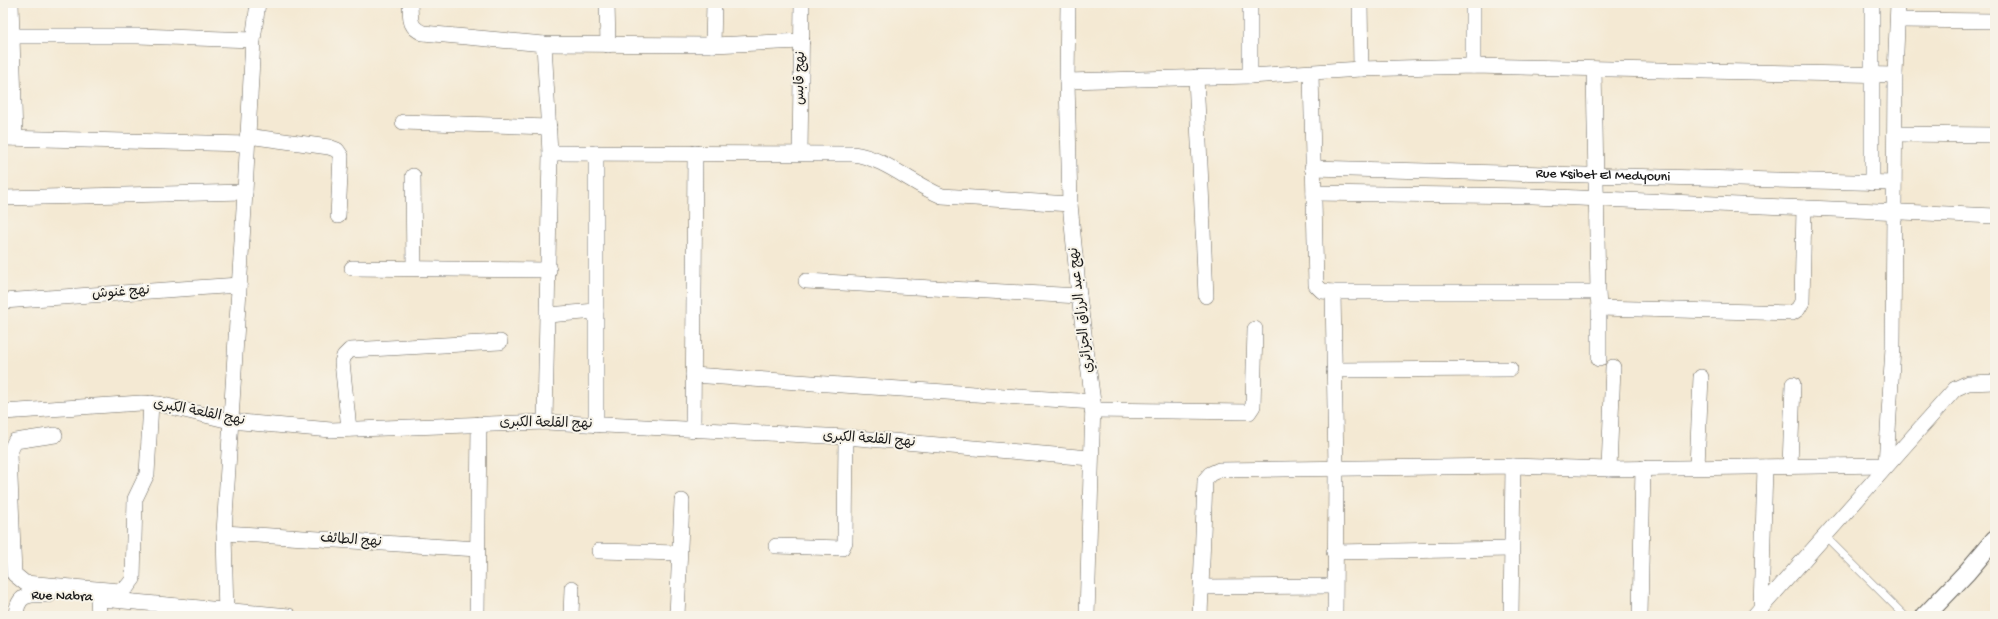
<svg xmlns="http://www.w3.org/2000/svg" width="1998" height="619" font-family="'Gochi Hand','Playpen Sans Arabic',sans-serif">
<style>
.lines{fill:none;stroke-linecap:round;stroke-linejoin:round}
.service-casing{stroke:#68645c;stroke-width:8}
.minor-casing{stroke:#68645c;stroke-width:16}
.tertiary-casing{stroke:#68645c;stroke-width:20}
.service{stroke:#fff;stroke-width:7}
.minor{stroke:#fff;stroke-width:15}
.tertiary{stroke:#fff;stroke-width:18}
.labels{text-anchor:middle;dominant-baseline:central;stroke-width:4;stroke-linejoin:round;paint-order:stroke}
.street-label{font-size:14px;fill:#1c1c1c;stroke:#f7f3e8}
</style>
<rect width="100%" height="100%" fill="#f7f3e8"/>
<filter id="ink" filterUnits="userSpaceOnUse"><feTurbulence type="fractalNoise" baseFrequency=".025" numOctaves="2"/><feDisplacementMap in="SourceGraphic" scale="8" xChannelSelector="R" yChannelSelector="G"/><feConvolveMatrix kernelMatrix="1 2 1 2 8 2 1 2 1" color-interpolation-filters="sRGB"/></filter>
<filter id="wash" filterUnits="userSpaceOnUse"><feTurbulence type="fractalNoise" baseFrequency=".012" numOctaves="4" result="noise"/><feDisplacementMap in="SourceGraphic" scale="16" xChannelSelector="R" yChannelSelector="G"/><feGaussianBlur stdDeviation="0.9" result="paint"/><feColorMatrix in="noise" values="0 0 0 0 0 0 0 0 0 0 0 0 0 0 0 0 0 1.4 0 .05"/><feComposite in="paint" operator="in"/></filter>
<g filter="url(#wash)">
<rect width="100%" height="100%" fill="#f4e9d3"/>
</g>
<g filter="url(#ink)">
<g class="lines">
<g class="service-casing">
<path id="service" d="M1825 536 1905 616"/>
</g>
<g class="minor-casing">
<g id="minor">
<path d="M11 3 15 138"/>
<path d="M410 3C411 18 408 27 423 33L544 44 713 45 802 41"/>
<path d="M607 3 608 45"/>
<path d="M1068 3 1067 81 1070 204 1079 296 1093 402 1087 616"/>
<path d="M1250 3V76"/>
<path d="M1360 3 1361 69"/>
<path d="M1898 20 1995 21"/>
<path d="M11 36H138L253 40"/>
<path d="M544 44 550 153 545 422"/>
<path d="M713 45 714 3"/>
<path d="M1473 66V3"/>
<path d="M1311 73 1316 285 1322 291 1333 292 1336 468 1335 616"/>
<path d="M1196 77 1206 296"/>
<path d="M1067 81 1250 76 1361 69 1473 66 1895 75"/>
<path d="M403 122 549 127"/>
<path d="M1895 134 1995 135"/>
<path d="M247 136 329 147 337 150 341 156 338 216"/>
<path d="M3 138 247 144"/>
<path d="M550 153 853 154C885 158 912 184 942 196L1070 204"/>
<path d="M596 153V425"/>
<path d="M800 153 802 3"/>
<path id="s1" d="M1312 168 1894 183"/>
<path d="M413 176 414 268"/>
<path d="M1872 183V3"/>
<path d="M1314 193 1533 196 1995 216"/>
<path d="M3 198 245 192"/>
<path d="M352 268 549 270"/>
<path d="M806 281 1079 296"/>
<path d="M1333 292H1598L1594 69"/>
<path d="M1598 292 1599 308 1792 313 1798 309 1802 302 1804 208"/>
<path d="M3 301 239 285"/>
<path d="M1599 308V359"/>
<path d="M548 315 596 311"/>
<path d="M1334 370 1510 369"/>
<path d="M693 375 1093 402"/>
<path d="M1092 410 1249 412 1253 406 1255 329"/>
<path d="M3 412 141 403 159 404 230 421 331 430 545 422 846 437 1090 458"/>
<path d="M349 429 342 362 344 356 350 350 500 342"/>
<path d="M693 430 695 153"/>
<path d="M55 435 15 441 9 454 14 574 25 583 120 591 127 587 133 579 135 499 147 474 151 403"/>
<path d="M1886 465 1893 347 1895 75 1898 3"/>
<path d="M1697 466 1701 377"/>
<path d="M1790 466 1793 384"/>
<path d="M1609 469 1613 367"/>
<path d="M224 533 477 549"/>
<path d="M776 546 842 548 845 542 846 437"/>
<path d="M599 551 679 553"/>
<path d="M1334 552 1511 549"/>
<path d="M1201 587 1334 586"/>
<path d="M98 598 99 616"/>
<path d="M102 599 289 616"/>
<path d="M1761 609 1765 467"/>
<path d="M16 616C17 593 30 594 49 595"/>
<path d="M226 616 224 533 245 192 253 40 258 3"/>
<path d="M477 616 479 424"/>
<path d="M571 616 572 588"/>
<path d="M677 616 682 501"/>
<path d="M1200 616 1205 480 1210 474 1219 470 1513 466 1609 469 1886 465"/>
<path d="M1511 616 1513 466"/>
<path d="M1640 616 1643 468"/>
<path d="M1754 616 1955 389 1968 383 1995 382"/>
</g>
</g>
<g class="tertiary-casing">
<path id="tertiary" d="M1925 616 1967 572 1995 539"/>
</g>
<use href="#service" class="service"/>
<use href="#minor" class="minor"/>
<use href="#tertiary" class="tertiary"/>
</g>
</g>
<g class="labels">
<g class="street-label">
<text transform="translate(801 78) rotate(-89)">نهج قابس</text>
<text stroke="none"><textPath href="#s1" startOffset="291">Rue Ksibet El Medyouni</textPath></text>
<text transform="translate(121 293) rotate(-4)">نهج غنوش</text>
<text transform="translate(1082 310) rotate(-97)">نهج عبد الرزاق الجزائري</text>
<text transform="translate(199 413) rotate(11)">نهج القلعة الكبرى</text>
<text transform="translate(546 424) rotate(1)">نهج القلعة الكبرى</text>
<text transform="translate(869 440) rotate(4)">نهج القلعة الكبرى</text>
<text transform="translate(351 541) rotate(4)">نهج الطائف</text>
<text transform="translate(62 597) rotate(2)">Rue Nabra</text>
</g>
</g>
<rect width="1998" height="619" fill="none" stroke="#f7f3e8" stroke-width="16"/>
</svg>
